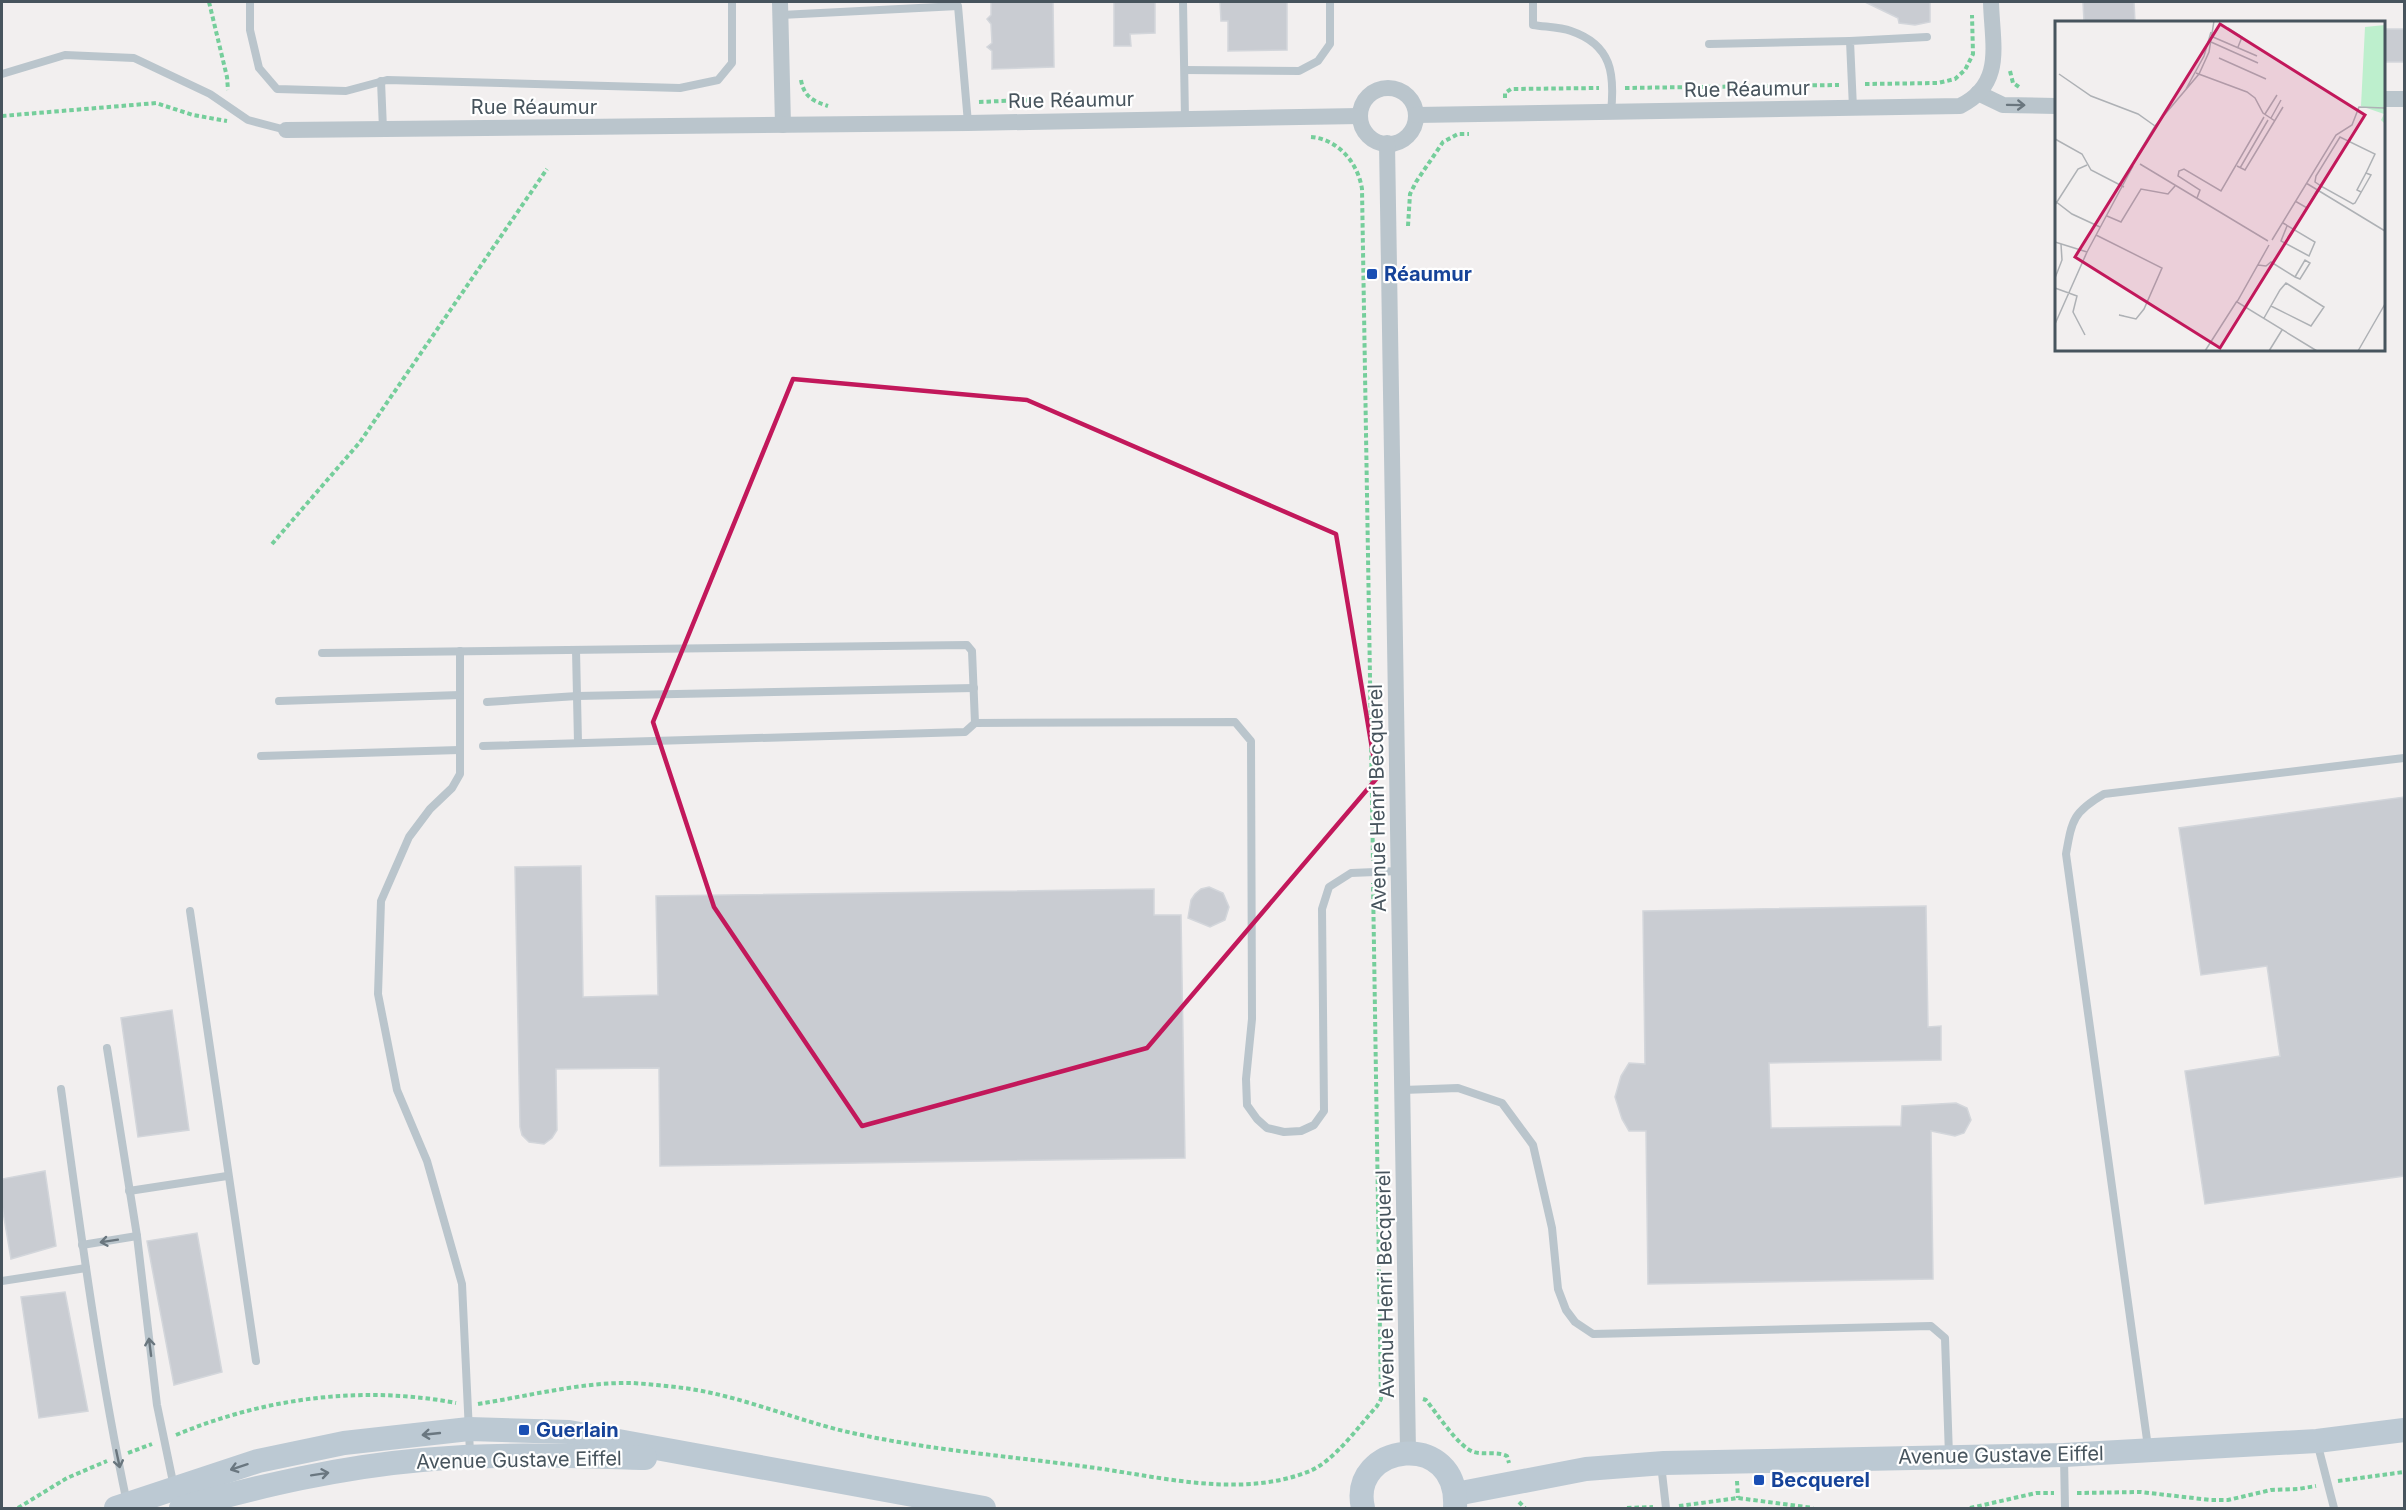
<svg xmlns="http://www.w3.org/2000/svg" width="2406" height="1510" font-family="Inter,sans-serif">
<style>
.building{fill:#c9ccd2;stroke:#d3d6db;stroke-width:1.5}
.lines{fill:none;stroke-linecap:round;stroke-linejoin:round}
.path{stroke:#75ce9b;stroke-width:4;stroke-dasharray:4.5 3;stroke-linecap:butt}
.lane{stroke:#bac5cc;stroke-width:8}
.street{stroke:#bac5cc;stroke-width:16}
.secondary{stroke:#bcc9d3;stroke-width:24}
.oneway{stroke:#6a767e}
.oneway2{stroke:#6a7780}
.marked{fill:none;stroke:#c2185b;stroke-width:4.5;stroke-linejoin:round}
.transit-dot{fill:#1a4fb4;stroke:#fff;stroke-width:2}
.labels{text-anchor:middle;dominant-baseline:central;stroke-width:4.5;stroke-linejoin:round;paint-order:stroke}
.street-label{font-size:20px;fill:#47545d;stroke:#fff}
.transit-label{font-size:20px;font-weight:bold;fill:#164399;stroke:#fff;text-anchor:start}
.inset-road{fill:none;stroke:#aeb1b5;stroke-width:1.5}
.view{fill:#c2185b;fill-opacity:0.15;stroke:#c2185b;stroke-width:3}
.inset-edge{fill:none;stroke:#47545d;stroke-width:3}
</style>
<rect width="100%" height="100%" fill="#f2efef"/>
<g class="building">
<path d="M991 2H1053L1054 67 992 69V51L987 47 992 43 991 24 987 19 991 15Z"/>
<path d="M1114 2H1155V33L1130 34 1131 46H1114Z"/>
<path d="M1220 2H1287V50L1228 51V21H1221Z"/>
<path d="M1865 2H1930V22L1915 25 1899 23 1898 18Z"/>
<path d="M2083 2H2134L2135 22H2084Z"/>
<rect x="2384" y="29" width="20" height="33"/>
<path d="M2404 797V1176L2205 1204 2185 1071 2280 1056 2267 966 2201 975 2179 828Z"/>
<path d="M581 866 583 997 658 995 656 896 1154 889V915H1181L1185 1158 660 1166 659 1068 556 1069 557 1130 552 1138 544 1144 529 1142 522 1135 520 1127 515 867Z"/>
<path d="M1209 887 1223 893 1229 907 1225 920 1210 927 1188 918 1191 900 1195 894 1201 889Z"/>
<path d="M1926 906 1928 1027 1941 1026V1060L1769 1063 1771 1128 1901 1126 1902 1106 1956 1103 1967 1108 1971 1120 1964 1133 1955 1136 1931 1131 1933 1279 1648 1284 1646 1131H1629L1622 1119 1615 1097 1621 1076 1629 1063 1645 1064 1643 911Z"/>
<path d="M172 1010 189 1130 138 1137 121 1018Z"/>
<path d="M45 1171 56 1246 11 1259 2 1206V1179Z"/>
<path d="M197 1233 222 1372 174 1385 147 1241Z"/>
<path d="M65 1292 88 1411 39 1418 21 1297Z"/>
</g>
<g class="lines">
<g class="path">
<path d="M209 2 227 77 228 90"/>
<path d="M2010 71 2013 83 2019 87"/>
<path d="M801 80C804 97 813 101 828 106"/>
<path d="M1865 84 1938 83 1955 79 1965 70 1973 54 1972 15"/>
<path d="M1625 88 1839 85"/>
<path d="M1505 98V93L1511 89 1599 88"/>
<path d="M979 102 1026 100V106"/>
<path d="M2 116 156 103 193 115 227 121"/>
<path d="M1311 137C1338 139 1358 163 1362 189L1373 861"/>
<path d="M1408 226 1410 194 1416 182 1443 142 1458 134H1469"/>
<path d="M272 544 360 442 547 169"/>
<path d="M1423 1399 1426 1400C1436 1412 1459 1448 1474 1452 1485 1455 1496 1451 1507 1456L1509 1463"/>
<path d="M478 1404C529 1396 581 1382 632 1383 649 1384 667 1386 684 1388 743 1396 799 1422 857 1434 931 1450 1007 1456 1081 1466 1155 1475 1238 1500 1310 1471 1334 1461 1359 1426 1377 1406L1381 1399 1373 883"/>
<path d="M176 1435C264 1398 362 1385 456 1403"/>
<path d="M128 1453 152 1444"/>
<path d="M1737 1481 1738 1498"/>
<path d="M2338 1481 2404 1472"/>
<path d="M2077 1493 2141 1492 2210 1500H2228L2271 1490 2298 1489 2316 1486"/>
<path d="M1519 1502 1525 1508"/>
<path d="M1679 1506 1738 1498 1813 1508"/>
<path d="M18 1508 67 1478 107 1461"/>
<path d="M1627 1508 1653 1507"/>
<path d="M1970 1508 2036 1493H2054"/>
</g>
<g class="lane">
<path d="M250 2V30L259 68 277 89 346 91 387 80 680 88 718 80 732 63V2"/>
<path d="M1183 2 1185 119"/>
<path d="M1533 2V25C1545 27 1560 27 1571 31 1612 45 1615 74 1611 112"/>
<path d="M781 15 958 6 968 123"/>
<path d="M1709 44 1850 41"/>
<path d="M1185 70 1299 71 1318 61 1330 44V2"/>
<path d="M2 74 65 55 134 58 210 94 248 120 286 130"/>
<path d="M381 81 383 129"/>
<path d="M1853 108 1850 41 1927 37"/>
<path d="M576 650 578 743"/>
<path d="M460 651V774L452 788 430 809 409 837 381 901 378 994 397 1090 427 1161 462 1284 470 1453"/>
<path d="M322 653 967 645 972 651 975 723"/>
<path d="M279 701 460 695"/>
<path d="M487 702 577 696 974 688"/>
<path d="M483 746 965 732 975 723 1235 722 1251 741 1252 1019 1246 1079 1247 1105 1257 1119 1267 1128 1284 1132 1301 1131 1314 1125 1324 1111 1322 909 1329 887 1351 873 1399 871"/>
<path d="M261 756 459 750"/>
<path d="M190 911 256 1361"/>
<path d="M107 1048 137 1236 157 1405 174 1487"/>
<path d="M61 1089C80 1227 98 1366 127 1503"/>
<path d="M1403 1090 1458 1088 1502 1103 1533 1145 1552 1228 1558 1289 1566 1310 1575 1322 1593 1334 1931 1326 1945 1338 1949 1456"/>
<path d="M129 1191 227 1176"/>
<path d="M82 1245 137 1236"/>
<path d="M2 1281 86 1268"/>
<path d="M2317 1442 2334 1508"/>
<path d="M2148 1447 2066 854C2072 820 2073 812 2104 794L2404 758"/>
<path d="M2064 1458 2065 1508"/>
<path d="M1661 1464 1666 1508"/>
</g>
<g class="street">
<path d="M780 2 783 125"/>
<circle cx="1388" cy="116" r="28"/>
<path d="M1978 93 2003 105 2056 106"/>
<path d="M2384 99H2404"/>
<path d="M1416 115 1960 106C2005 84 1992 44 1991 2"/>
<path d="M286 130 968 123 1360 116"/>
<path d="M1387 143 1408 1452"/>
</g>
<g class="secondary">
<path d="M1456 1494 1586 1469 1664 1463 2064 1455 2317 1441 2404 1430"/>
<path d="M116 1508 258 1461 344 1443 469 1429 569 1432 984 1508"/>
<path d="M181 1508C260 1486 340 1467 422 1460 495 1453 571 1456 645 1458"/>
<path d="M1363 1508C1348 1443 1460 1428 1455 1508"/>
</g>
</g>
<defs><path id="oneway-shaft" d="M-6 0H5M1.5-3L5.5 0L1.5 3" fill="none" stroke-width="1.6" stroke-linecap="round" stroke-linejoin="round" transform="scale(1.5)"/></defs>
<g class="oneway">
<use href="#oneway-shaft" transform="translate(2016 105) rotate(1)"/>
<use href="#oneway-shaft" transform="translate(109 1241) rotate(171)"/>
<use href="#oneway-shaft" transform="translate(150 1347) rotate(-97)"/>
<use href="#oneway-shaft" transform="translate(118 1459) rotate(78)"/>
</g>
<g class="oneway2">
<use href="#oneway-shaft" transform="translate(431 1434) rotate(174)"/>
<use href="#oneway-shaft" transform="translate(239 1467) rotate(162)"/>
<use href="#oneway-shaft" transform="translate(320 1474) rotate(-9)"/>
</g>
<path class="marked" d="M793 379 1027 400 1336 534 1377 778 1147 1048 862 1126 714 907 653 722Z"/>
<g class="transit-dot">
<rect x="1366" y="268" width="12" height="12" rx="3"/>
<rect x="518" y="1424" width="12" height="12" rx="3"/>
<rect x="1753" y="1474" width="12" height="12" rx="3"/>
</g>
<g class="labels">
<g class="street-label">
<text transform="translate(1747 89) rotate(-1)">Rue Réaumur</text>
<text transform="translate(1071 100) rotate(-1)">Rue Réaumur</text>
<text x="534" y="107">Rue Réaumur</text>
<text transform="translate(1377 798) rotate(-91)">Avenue Henri Becquerel</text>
<text transform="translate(1385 1284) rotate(-91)">Avenue Henri Becquerel</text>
<text transform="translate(2001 1455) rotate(-1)">Avenue Gustave Eiffel</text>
<text transform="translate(519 1460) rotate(-1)">Avenue Gustave Eiffel</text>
</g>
<g class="transit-label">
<text x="1384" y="274">Réaumur</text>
<text x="536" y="1430">Guerlain</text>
<text x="1771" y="1480">Becquerel</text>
</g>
</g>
<g transform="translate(2055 21)">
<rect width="330" height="330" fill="#f2efef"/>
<path d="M330 4V103L326 99 329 93 306 85 310 6Z" fill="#bdefcd"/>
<path class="inset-road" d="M173 7 187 16 183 26M158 16 202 35M156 21 203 42M164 37 211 58M141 52 192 71 200 77 208 92 220 100M4 53 36 75 83 93 100 105M131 68 149 35 156 11M210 93 222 74M216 97 226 79M0 118 27 133 36 149 69 166M82 135 100 105 144 53 154 31 159 0M85 143 213 220M182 145 190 149 228 86M185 147 213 99M251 162 330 210M266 165 260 161 261 155 285 116 320 133 311 152M264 170 266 165 298 183 300 182 316 154 311 152 302 169 306 171M142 177 145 169 123 155 124 150 129 148 166 170 209 96M0 180 17 193 45 206M240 180 252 187 262 169M0 184 23 148 32 144M52 195 66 201 86 168 113 173 120 165M228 202 260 221 254 235 226 220 232 205M41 214 107 247 89 288 81 298 64 294 69 295M217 219 281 114 297 104 304 86 329 87M0 221 32 231M214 224 182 281 262 330M203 244 211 245 216 241 240 256 245 258 255 242 250 239 240 256M0 257 7 239 6 223M0 267 22 275 18 291 30 314M209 297 225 269 231 262 269 286 256 305 216 285M0 303 32 231 78 145M150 330 182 280M214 330 227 309M303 330 330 283"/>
<path class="view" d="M165 3 310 94 165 327 20 236Z"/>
<rect width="330" height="330" class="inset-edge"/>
</g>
<rect width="2406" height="1510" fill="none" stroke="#47545d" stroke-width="6"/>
</svg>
